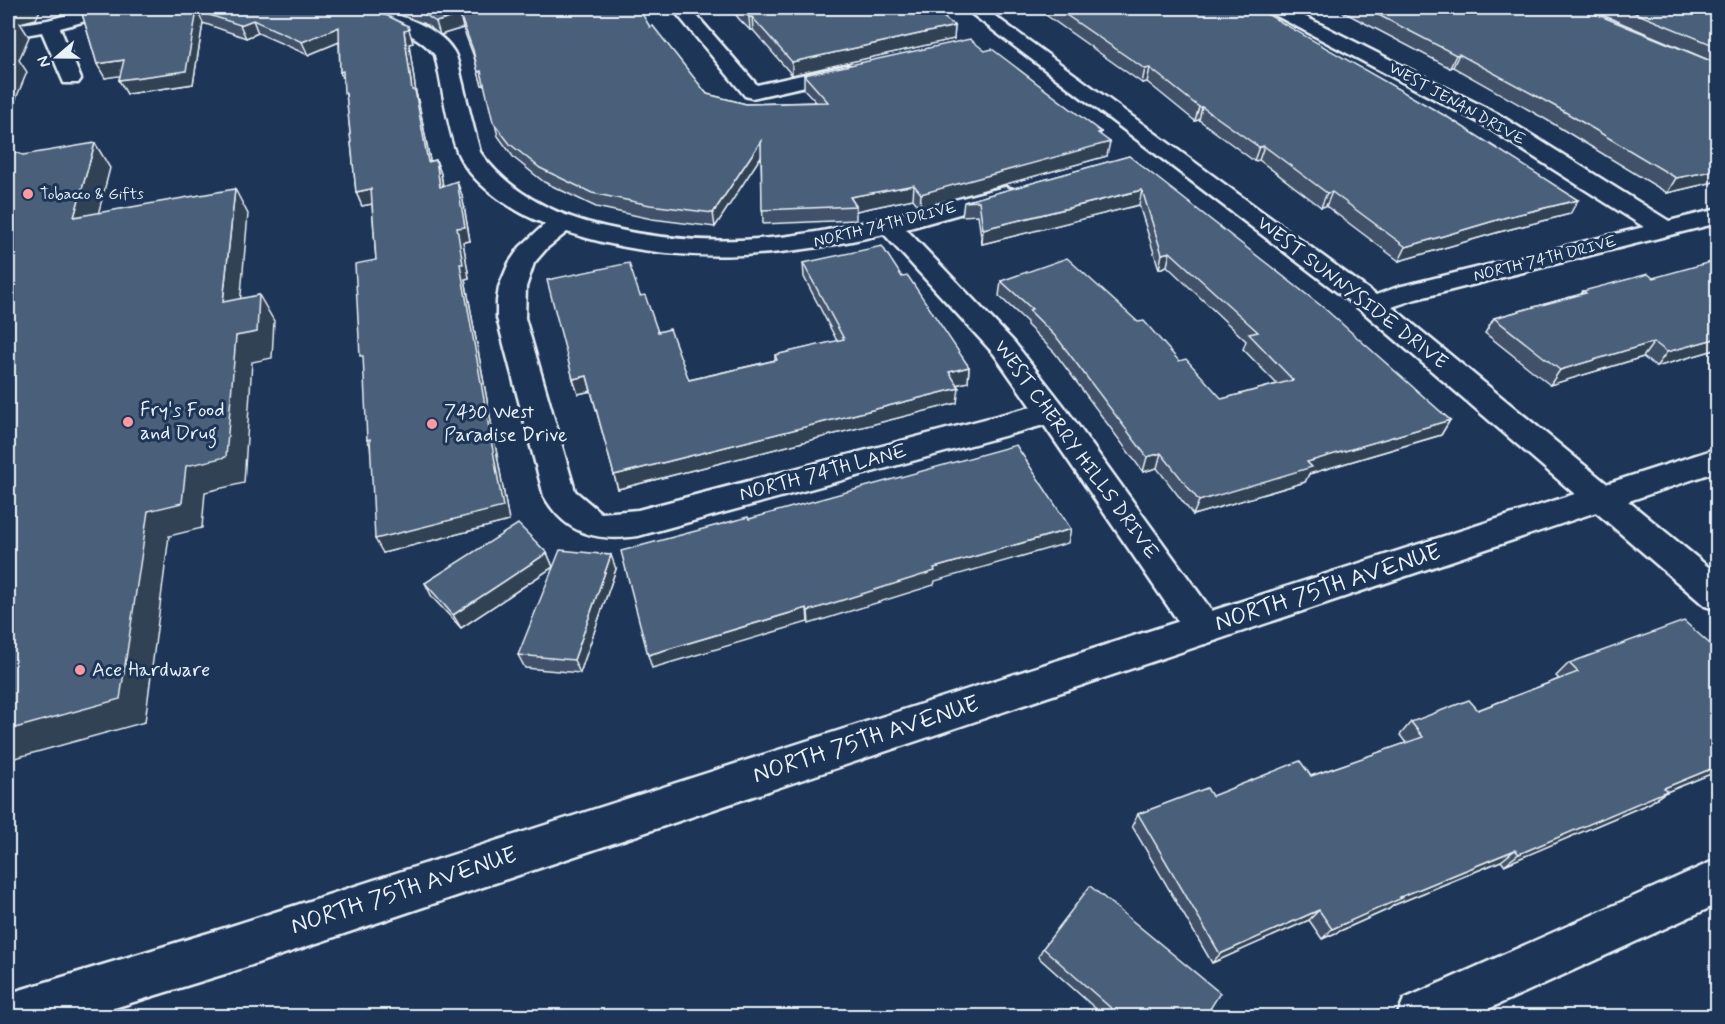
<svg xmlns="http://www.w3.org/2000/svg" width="1725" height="1024" font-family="Mynerve,sans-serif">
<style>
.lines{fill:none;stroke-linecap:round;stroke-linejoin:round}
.minor-casing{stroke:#e8f1f8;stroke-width:5}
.secondary-casing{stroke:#e8f1f8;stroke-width:5}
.minor{fill:#1d3557;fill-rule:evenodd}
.secondary{fill:#1d3557;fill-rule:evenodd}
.wall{fill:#3f5169;stroke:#e8f1f8;stroke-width:1.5}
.shaded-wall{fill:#334255;stroke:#e8f1f8;stroke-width:1.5}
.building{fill:#495e7a;stroke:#e8f1f8;stroke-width:1.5}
.poi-dot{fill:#ff9aa2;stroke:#1d3557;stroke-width:2}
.labels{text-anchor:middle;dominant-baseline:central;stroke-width:6;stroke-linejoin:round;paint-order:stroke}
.far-street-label{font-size:16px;fill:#e8f1f8;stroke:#1d3557}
.far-poi-label{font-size:16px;fill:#e8f1f8;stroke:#1d3557;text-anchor:start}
.street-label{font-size:20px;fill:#e8f1f8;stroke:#1d3557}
.poi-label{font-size:20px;fill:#e8f1f8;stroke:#1d3557;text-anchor:start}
.near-street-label{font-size:24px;fill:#e8f1f8;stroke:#1d3557}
</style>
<rect width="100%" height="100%" fill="#1d3557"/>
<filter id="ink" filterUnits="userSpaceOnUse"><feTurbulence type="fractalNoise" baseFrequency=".0167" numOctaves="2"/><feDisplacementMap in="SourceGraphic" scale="12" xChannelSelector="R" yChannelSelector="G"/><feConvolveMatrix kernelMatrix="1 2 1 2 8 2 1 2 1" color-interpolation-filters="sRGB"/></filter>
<g filter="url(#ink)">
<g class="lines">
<g class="minor-casing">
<g id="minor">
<path d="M94 8H122L119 12 60 28 81 79 78 83H64L42 32 8 38V26L48 20Z"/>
<path d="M341 8C374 4 436 21 454 52 459 61 460 74 463 84 468 106 474 129 480 152 510 194 557 216 606 227 754 262 864 222 1005 187L1013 189 1017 194 1013 199 906 229 1014 342 1063 405 1217 618 1222 629 1217 640 1204 644 1191 640 1044 425 638 536C597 542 565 534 544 496L497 318V301L499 287 509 263 520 247 545 224C514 212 470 184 457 151 447 125 442 83 435 55 413 28 376 21 344 12ZM567 232C674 267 776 259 884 234L994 354 1031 407 638 510 601 513 575 491 525 318 526 287 534 263 547 248Z"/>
<path d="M672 8H690L757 85 846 65 853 67 856 71 853 75 846 77 752 98 745 96Z"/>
<path d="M964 8H984L1376 295 1398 287 1644 227 1482 124 1269 12 1266 8H1288L1498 114 1669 221 1718 209V223L1416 299 1392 307 1718 575V610L1705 606 1362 311Z"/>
<path d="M1718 859V904L1473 1016H1397L1404 999Z"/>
</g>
</g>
<g class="secondary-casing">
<path id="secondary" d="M1718 448V471L225 974 88 1016H8V994L13 992 225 928Z"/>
</g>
<use href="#minor" class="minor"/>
<use href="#secondary" class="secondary"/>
</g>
<g class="wall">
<path d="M359 8 412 39 413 43 409 44 416 93 419 104 430 161 436 160 441 174 443 186 462 195 470 241 463 242 469 278 465 279 509 521 383 553 370 445 367 440 376 260 372 204 362 206 356 192 347 101 343 79 340 72 339 42 308 55 258 33 246 38 203 23 193 84 127 94 119 80 120 75 105 78 97 64 81 10Z"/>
<path d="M373 8H634L637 13 707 94 746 104 816 102 804 89V75L985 51 1101 132 1100 135 1107 156 920 208 913 199 856 211V220L763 224 761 156 715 227 652 219 596 207 544 182 514 158 498 136 485 85H482L474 57 463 28 440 35 425 24 389 11Z"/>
<path d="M731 8H931L955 26 954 39 792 75 753 30H750L739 19Z"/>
<path d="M1036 8H1256L1570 214 1499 232 1399 261 1326 206 1321 207 1259 160 1254 161 1199 120 1195 121 1147 82 1142 83Z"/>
<path d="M1336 8H1581L1718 181 1667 193 1552 123 1453 67 1450 68Z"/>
<path d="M1586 8H1718V64Z"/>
<path d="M1129 156 1450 420 1441 435 1309 474 1305 482 1193 515 1157 468 1143 472 1055 353 1027 325V322L999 296 1001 281 1179 361 1222 399 1277 384 1243 349 1246 341 1167 266 1159 269 1139 205 982 244 978 215 962 216 964 202Z"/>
<path d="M803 263 902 277 969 367 968 382 956 385 957 403 618 489 591 391 578 394 573 379 640 296 658 332 689 380 775 360V355L837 341 804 277Z"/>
<path d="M1583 291 1718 349 1656 367 1643 357 1550 385 1485 333 1494 318 1581 294Z"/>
<path d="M547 553 553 567 461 628 432 597 425 583Z"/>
<path d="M616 569 580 673 525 668 518 655Z"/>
<path d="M1718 651V771L1664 793 1650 803 1504 865 1501 861 1394 905 1389 909 1322 939 1309 920 1212 963 1132 826 1138 814 1212 796 1311 776 1406 743 1400 735 1411 722 1478 710 1559 679 1556 676 1569 663Z"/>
<path d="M1043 948 1205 1017H1105L1038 957Z"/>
</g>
<g class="shaded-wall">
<path d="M8 8H41L36 19 20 23 29 37 19 60 27 72 8 118Z"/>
<path d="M197 11 203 23 193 84 127 94 119 80Z"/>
<path d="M460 15 463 28 440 35 436 22Z"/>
<path d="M749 17H752L753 30H750Z"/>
<path d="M253 20 258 33 246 38 240 25Z"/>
<path d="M408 26 413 43 409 44 416 93 419 104 433 176 428 162 412 90 404 31Z"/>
<path d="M955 26 954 39 792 75V62Z"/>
<path d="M339 27 344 40 308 55 302 42Z"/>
<path d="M1459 54 1453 67 1450 68 1456 55Z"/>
<path d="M124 60 132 74 105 78 97 64Z"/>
<path d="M1150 68 1147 82 1142 83 1145 69Z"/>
<path d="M481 71 485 85H482L478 72Z"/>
<path d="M1199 107H1202L1199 120 1195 121Z"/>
<path d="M8 128 14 137 8 154Z"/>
<path d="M1101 132 1098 145 1110 142 1107 156 920 208 921 194Z"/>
<path d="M761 141 762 155 715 227 713 213Z"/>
<path d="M95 143 110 168 91 242 74 217Z"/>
<path d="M1264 146 1259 160 1254 161 1259 147Z"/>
<path d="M436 160 441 174 445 201 440 187Z"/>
<path d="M1718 170V181L1667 193 1676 178Z"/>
<path d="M457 181 462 195 470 241 463 242 469 278 465 279 509 521 383 553 375 539 460 264 457 228Z"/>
<path d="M914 185 913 199 856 211V206L850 197Z"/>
<path d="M235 189 248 214 238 328 223 302Z"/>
<path d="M371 189 377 203 362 206 356 192Z"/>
<path d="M1142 190 1139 205 982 244 983 229Z"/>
<path d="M1332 192 1326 206 1321 207 1327 193Z"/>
<path d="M1578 200 1570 214 1499 232 1399 261 1406 247 1507 217Z"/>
<path d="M1170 252 1167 266 1159 269 1162 254Z"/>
<path d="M259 295 274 321 272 358 252 362 244 483 205 492 202 528 169 536 145 722 8 760V730L148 511 186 466 236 336Z"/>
<path d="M1718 338V349L1656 367 1667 352Z"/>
<path d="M1654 342 1643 357 1550 385 1560 370Z"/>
<path d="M969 367 968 382 947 387 949 372Z"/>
<path d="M587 376 591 391 578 394 573 379Z"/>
<path d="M959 388 957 403 618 489 614 475Z"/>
<path d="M1450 420 1441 435 1309 474 1305 482 1193 515 1199 501 1307 462Z"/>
<path d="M1161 453 1157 468 1143 472 1147 457Z"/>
<path d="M1071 529 1068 543 935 581 934 585 809 624 808 611 934 568Z"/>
<path d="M547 553 553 567 461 628 453 615Z"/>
<path d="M611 555 616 569 580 673 574 660Z"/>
<path d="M807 608 808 622 652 668 648 655Z"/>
<path d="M1718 766V771L1664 793 1650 803 1504 865 1519 854 1664 788Z"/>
<path d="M1515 850 1501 861 1394 905 1389 909 1322 939 1332 929 1400 897Z"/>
<path d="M1319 910 1309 920 1212 963 1220 954Z"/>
</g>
<g class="building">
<path d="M90 8H359L388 16 408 26 409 30 404 31 412 90H415L428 162 436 160 440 187 457 181 465 227 457 228 463 264H460L503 507 375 539 370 439 367 440 363 356H360L355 264 376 260 371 189 356 192 346 93H344L343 71 340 72 339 27 302 42 253 20 240 25 197 11 186 71 119 80 124 60 97 64 81 10Z"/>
<path d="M410 8H634L637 13 641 12 650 27 653 26 707 94 746 104 828 102 804 75 970 39 985 51 992 49 1101 132 1098 133 1110 142 921 194 914 185 850 197 856 206 762 210 761 141 713 213 650 205 592 193 540 168 510 144 493 122 481 71 478 72 473 50 460 15 436 22 421 12Z"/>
<path d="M739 8H931L955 26 792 62 752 17H749Z"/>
<path d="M1056 8H1256L1449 118 1578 200 1507 217 1406 247 1332 192 1327 193 1264 146 1259 147 1202 107H1199L1150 68 1145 69Z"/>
<path d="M1365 8H1581L1718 64V170L1676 178 1560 109 1459 54 1456 55Z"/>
<path d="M1623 8H1718V47Z"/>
<path d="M16 16 8 34V17Z"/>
<path d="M13 51 8 63V52Z"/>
<path d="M95 143 74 217 235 189 223 302 259 295 257 332 236 336 226 457 186 466 182 503 148 511 120 699 8 730V150L23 155Z"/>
<path d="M1129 156 1324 308 1450 420 1307 462 1312 467 1199 501 1161 453 1147 457 1058 339 1029 310 1032 309 1001 281 1067 258 1138 322 1144 321 1179 361 1186 359 1222 399 1293 380 1249 334 1258 332 1170 252 1162 254 1142 190 983 229 979 201 964 202Z"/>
<path d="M882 246 902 277 908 276 969 367 949 372 959 388 614 475 587 376 573 379 547 280 629 263 640 296 645 295 658 332 670 329 689 380 777 360 775 355 844 339 803 263Z"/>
<path d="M1718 260V316L1712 317 1718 321V338L1667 352 1654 342 1560 370 1494 318 1586 293 1583 291 1648 274 1653 278Z"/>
<path d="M1016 445 1071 529 934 568 935 571 808 611 807 608 648 655 621 551 748 517 749 519Z"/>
<path d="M518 524 547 553 453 615 425 583Z"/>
<path d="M560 550 611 555 574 660 518 655Z"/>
<path d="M1684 621 1718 651V766L1664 788 1667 791 1519 854 1515 850 1400 897 1402 898 1332 929 1319 910 1220 954 1138 814 1207 788 1212 796 1300 761 1311 776 1423 737 1411 722 1469 700 1478 710 1578 672 1569 663Z"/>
<path d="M1090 886 1220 993 1205 1017H1121L1043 948Z"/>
</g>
</g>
<g class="poi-dot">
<circle cx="28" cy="194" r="6"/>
<circle cx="128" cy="422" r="6"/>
<circle cx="432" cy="424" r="6"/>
<circle cx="80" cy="670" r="6"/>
</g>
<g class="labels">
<g class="far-street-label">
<text transform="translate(1457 104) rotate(29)">WEST JENAN DRIVE</text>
<text transform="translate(885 225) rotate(-14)">NORTH 74TH DRIVE</text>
<text transform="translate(1545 259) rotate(-14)">NORTH 74TH DRIVE</text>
</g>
<g class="far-poi-label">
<text x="40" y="194">Tobacco &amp; Gifts</text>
</g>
<g class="street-label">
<text transform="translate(1352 293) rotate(38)">WEST SUNNYSIDE DRIVE</text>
<text transform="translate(1076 450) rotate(54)">WEST CHERRY HILLS DRIVE</text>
<text transform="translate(823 473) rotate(-15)">NORTH 74TH LANE</text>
</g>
<g class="poi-label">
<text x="140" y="410">Fry's Food<tspan x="140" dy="23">and Drug</tspan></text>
<text x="444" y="412">7430 West<tspan x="444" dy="23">Paradise Drive</tspan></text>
<text x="92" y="670">Ace Hardware</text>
</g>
<g class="near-street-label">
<text transform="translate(1328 588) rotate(-18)">NORTH 75TH AVENUE</text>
<text transform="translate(866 740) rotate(-18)">NORTH 75TH AVENUE</text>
<text transform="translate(404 891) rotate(-18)">NORTH 75TH AVENUE</text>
</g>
</g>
<rect width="1725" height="1024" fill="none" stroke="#1d3557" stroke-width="30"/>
<rect x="15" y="15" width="1695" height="994" fill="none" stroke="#e8f1f8" stroke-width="2" filter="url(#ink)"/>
<g transform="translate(57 57) rotate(250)" stroke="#1d3557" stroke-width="4.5" paint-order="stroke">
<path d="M0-4.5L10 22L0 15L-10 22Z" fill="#e8f1f8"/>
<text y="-9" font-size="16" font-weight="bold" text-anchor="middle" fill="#e8f1f8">N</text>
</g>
</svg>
